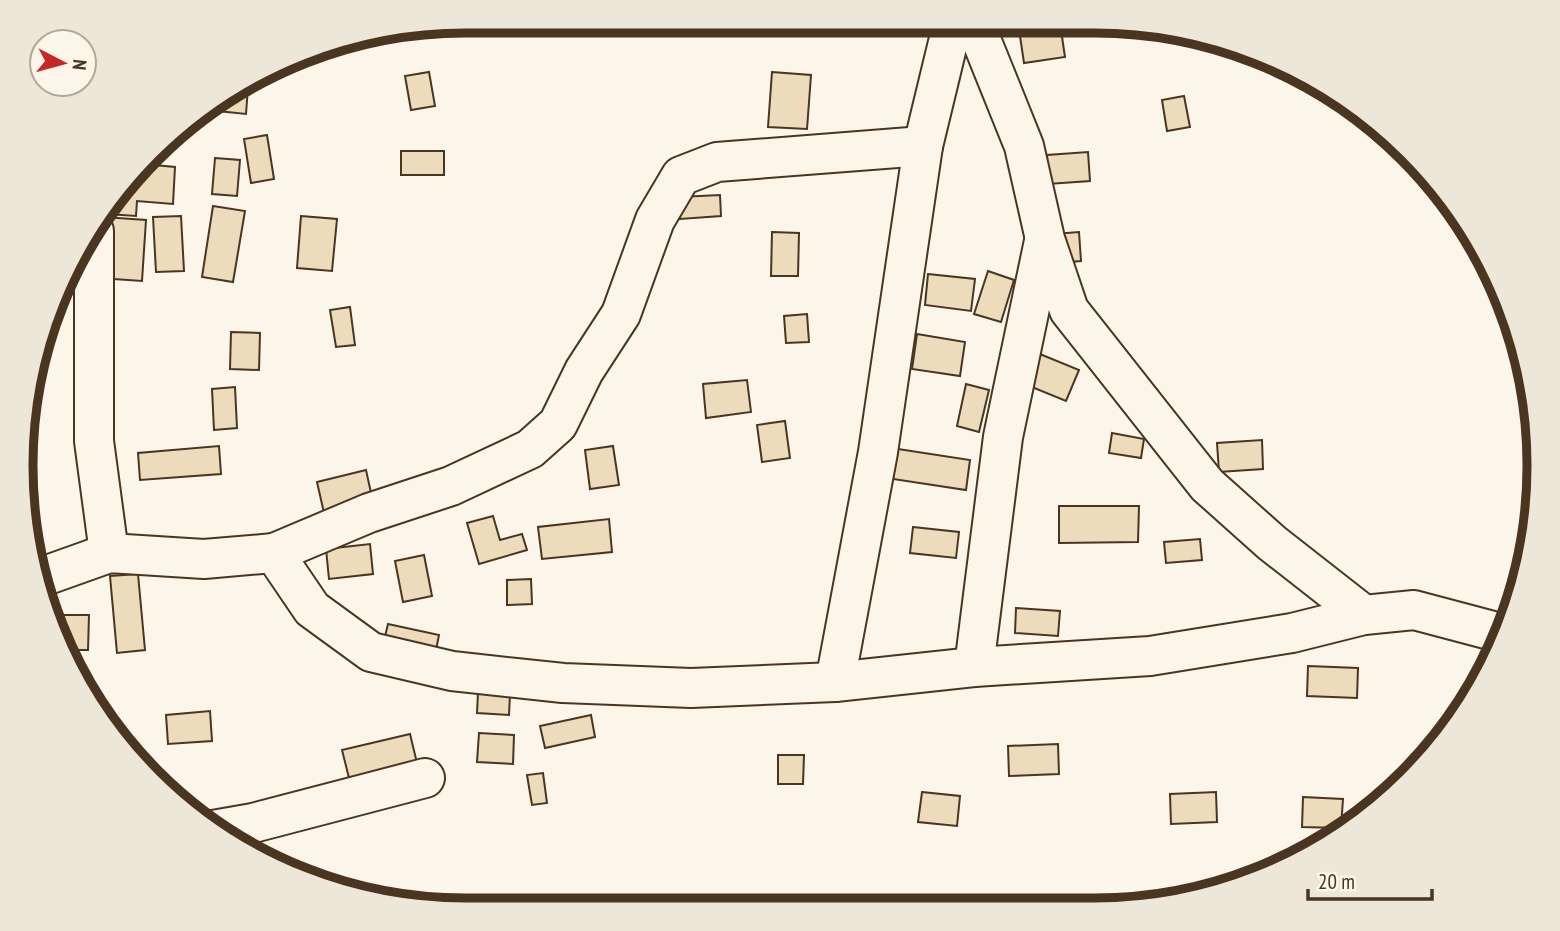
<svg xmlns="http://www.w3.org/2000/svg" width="1560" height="931" font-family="'PT Sans Narrow',sans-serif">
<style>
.building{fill:#ecdcbc;stroke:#4a3520;stroke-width:2}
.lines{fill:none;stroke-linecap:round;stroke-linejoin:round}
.minor-casing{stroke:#4a3520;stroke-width:42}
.minor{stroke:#fbf6e9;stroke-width:38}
.rim{fill:none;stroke:#4a3520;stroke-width:9}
</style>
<rect width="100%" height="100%" fill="#fbf6e9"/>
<g class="building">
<path d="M1122 22 1157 29 1158 31 1123 33Z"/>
<path d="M1061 30 1065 57 1024 63 1020 36Z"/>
<path d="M429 72 435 106 411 110 405 76Z"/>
<path d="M772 72 811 75 807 129 768 127Z"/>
<path d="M244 87H248L246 114 208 110 209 105Z"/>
<path d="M1184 96 1190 127 1167 131 1162 100Z"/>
<path d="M267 135 274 179 251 183 244 139Z"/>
<rect x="401" y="151" width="43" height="24"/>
<path d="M1088 152 1090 181 1048 184 1047 155Z"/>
<path d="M215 158 240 160 237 196 212 194Z"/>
<path d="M143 164 175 167 173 204 137 201 136 216 107 214V205L113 195Z"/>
<path d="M720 195 721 216 680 219 679 197Z"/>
<path d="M213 206 245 211 233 282 202 277Z"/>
<path d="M181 216 184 271 156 272 153 217Z"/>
<path d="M301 216 337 219 332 271 297 268Z"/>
<path d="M103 217 146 220 142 281 99 278Z"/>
<path d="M772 232 799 233 798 276H771Z"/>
<path d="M1079 232 1081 261 1056 263 1054 234Z"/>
<path d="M988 271 1014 280 1001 322 974 314Z"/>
<path d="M928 274 975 279 971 311 925 305Z"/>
<path d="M64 286V311H51Z"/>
<path d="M350 307 355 345 336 347 330 310Z"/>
<path d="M807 314 809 342 786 343 784 316Z"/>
<path d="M231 332 260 333 259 370 230 369Z"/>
<path d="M917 334 965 342 960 376 912 369Z"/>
<path d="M1035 352 1079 370 1066 401 1022 383Z"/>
<path d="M747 380 751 412 706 418 703 384Z"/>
<path d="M966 384 989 390 979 432 957 426Z"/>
<path d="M235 387 237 428 214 430 212 389Z"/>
<path d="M785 421 790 458 762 462 757 425Z"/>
<path d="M1112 433 1144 439 1141 458 1109 453Z"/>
<path d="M1262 440 1263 469 1219 472 1217 443Z"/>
<path d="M219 446 221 474 140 480 138 453Z"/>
<path d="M613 446 619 485 590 489 585 450Z"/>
<path d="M898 449 970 460 966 490 893 479Z"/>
<path d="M22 469 29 470 26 497Z"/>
<path d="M366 470 373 502 324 513 317 482Z"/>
<path d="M1059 506H1139L1138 542 1059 543Z"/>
<path d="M493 516 500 540 522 534 527 550 479 564 467 523Z"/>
<path d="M609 519 612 552 542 559 538 527Z"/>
<path d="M913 527 959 532 956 558 910 553Z"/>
<path d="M1200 539 1202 560 1166 563 1164 542Z"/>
<path d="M370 544 373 574 329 579 326 549Z"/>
<path d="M424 555 432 596 403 602 395 561Z"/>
<path d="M138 574 145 650 117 653 110 576Z"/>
<path d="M531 579 532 604 507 605V580Z"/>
<path d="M1016 608 1060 611 1058 636 1015 633Z"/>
<path d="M48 615H89L88 650H67Z"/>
<path d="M388 624 439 635 434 660 382 649Z"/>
<path d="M1308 666 1358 668 1357 698 1307 696Z"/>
<path d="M478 692 510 694 509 715 477 713Z"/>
<path d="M210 711 212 741 168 744 166 715Z"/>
<path d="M591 715 595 737 545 748 540 726Z"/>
<path d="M479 733 514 735 513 764 477 762Z"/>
<path d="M410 734 417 763 349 778 342 750Z"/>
<path d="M1058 744 1059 774 1009 776 1008 746Z"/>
<path d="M778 755H804L803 784H778Z"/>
<path d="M543 773 547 803 532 805 527 775Z"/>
<path d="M922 792 960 796 957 826 918 822Z"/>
<path d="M1216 792 1217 822 1171 824 1170 794Z"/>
<path d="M1303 797 1343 799 1341 828 1302 827Z"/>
</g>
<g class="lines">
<g class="minor-casing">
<g id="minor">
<path d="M974 22 1024 146 1045 239 1069 310 1207 485 1272 543 1364 615"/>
<path d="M94 231V441L109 553"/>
<path d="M274 553 369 513 451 486 530 449 558 424 584 371 621 314 655 220 681 176 717 162 923 146"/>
<path d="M39 578 109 553 204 559 274 553 312 609 371 652 452 671 563 683 691 688 835 682 974 667 1150 656 1292 633 1364 615 1414 610 1497 632"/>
<path d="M974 667 1003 437 1044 241"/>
<path d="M835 682 878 452 923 146 953 22"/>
<path d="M213 830 253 823 425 778"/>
</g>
</g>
<use href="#minor" class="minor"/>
</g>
<path d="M0 0H1560V931H0ZM465 33H1095A432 432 0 0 1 1527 465V466A432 432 0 0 1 1095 898H465A432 432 0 0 1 33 466V465A432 432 0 0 1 465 33Z" fill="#ede7d9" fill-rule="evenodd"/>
<path class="rim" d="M465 33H1095A432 432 0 0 1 1527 465V466A432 432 0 0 1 1095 898H465A432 432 0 0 1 33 466V465A432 432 0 0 1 465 33Z"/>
<g transform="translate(63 63) rotate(96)"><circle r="33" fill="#fbf6e9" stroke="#b4a999" stroke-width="2"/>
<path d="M0-5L12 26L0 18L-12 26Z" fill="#c62828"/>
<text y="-10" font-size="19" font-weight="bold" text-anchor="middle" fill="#4a3520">N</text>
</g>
<path d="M1308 889v10h124v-10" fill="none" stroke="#4a3520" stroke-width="3.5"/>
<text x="1318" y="889" font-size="21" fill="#4a3520" stroke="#fbf6e9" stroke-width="5" paint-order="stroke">20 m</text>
</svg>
